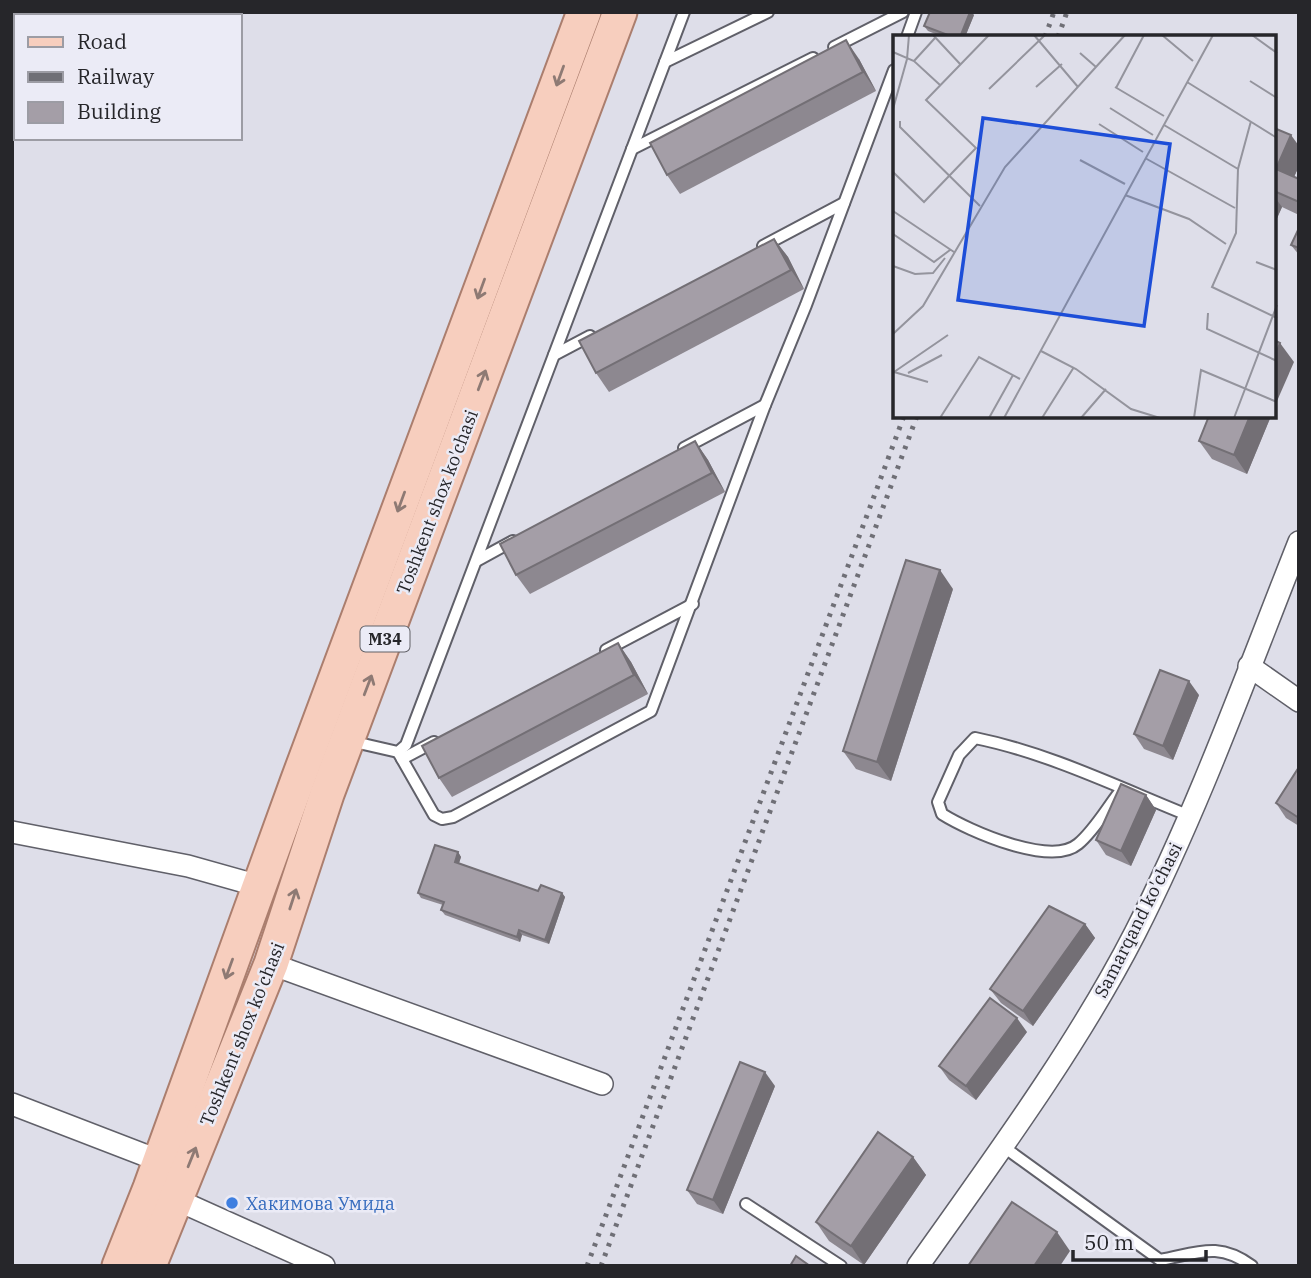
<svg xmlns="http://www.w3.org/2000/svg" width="1311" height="1278" font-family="'IBM Plex Serif',serif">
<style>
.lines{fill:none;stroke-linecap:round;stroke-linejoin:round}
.service-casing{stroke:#606069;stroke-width:14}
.minor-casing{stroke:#606069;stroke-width:24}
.primary-casing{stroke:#ab7e6e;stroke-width:37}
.service{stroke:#fff;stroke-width:10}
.minor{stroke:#fff;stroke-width:21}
.primary{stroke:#f7cebe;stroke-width:33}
.rail{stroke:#6f6f76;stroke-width:5;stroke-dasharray:3.5 7;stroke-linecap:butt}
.wall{fill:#8d8890}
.shaded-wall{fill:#736f75}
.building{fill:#a49ea7;stroke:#736f75;stroke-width:2}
.oneway{stroke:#8e7a74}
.shop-dot{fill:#3f7fe0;stroke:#ebebf6;stroke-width:2.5}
.labels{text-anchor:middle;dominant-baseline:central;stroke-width:5;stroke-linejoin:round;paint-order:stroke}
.shield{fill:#ebebf6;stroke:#616167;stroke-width:2}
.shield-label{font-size:16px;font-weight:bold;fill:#26262a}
.street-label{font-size:18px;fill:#26262a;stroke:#ebebf6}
.shop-label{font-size:18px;fill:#366cbe;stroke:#ebebf6;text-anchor:start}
.inset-road{fill:none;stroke:#94949d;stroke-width:2}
.view{fill:#1d4ed8;fill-opacity:0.15;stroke:#1d4ed8;stroke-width:3.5}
.inset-edge{fill:none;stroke:#26262a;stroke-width:3.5}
</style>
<rect width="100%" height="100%" fill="#dedee9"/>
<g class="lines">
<g class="service-casing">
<g id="service">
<path d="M907 37 916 12"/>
<path d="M834 47 903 12"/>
<path d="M665 62 768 12"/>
<path d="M632 149 813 58"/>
<path d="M763 246 844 203"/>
<path d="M554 355 590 336"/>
<path d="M684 448 765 405"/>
<path d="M478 560 513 541"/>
<path d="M606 650 693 604"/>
<path d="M350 741 398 752 406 745 684 12"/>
<path d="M398 752 434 815 442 819 453 817 651 711 765 405 806 305 894 70"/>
<path d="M402 759 434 742"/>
<path d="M1122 789C1108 806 1095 830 1078 844 1051 867 969 831 942 814L938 802 959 755 975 738C1049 753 1120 788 1190 816"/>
<path d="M1001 1145 1160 1260C1198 1253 1218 1241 1252 1266"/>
<path d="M746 1204 841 1266"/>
</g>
</g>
<g class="minor-casing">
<g id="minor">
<path d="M1249 666 1299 701"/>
<path d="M12 832 188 866 259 886"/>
<path d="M271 964 602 1084"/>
<path d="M12 1104 160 1161"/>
<path d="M175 1199 324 1266"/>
<path d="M918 1266C993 1160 1076 1048 1135 933 1199 807 1247 673 1299 542"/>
</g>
</g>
<g class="primary-casing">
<g id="primary">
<path d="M119 1266 150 1188 297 782 584 12"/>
<path d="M149 1266 271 964 327 794 620 12"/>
</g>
</g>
<use href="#service" class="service"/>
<use href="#minor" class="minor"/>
<use href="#primary" class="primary"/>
<g class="rail">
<path d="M1045 37 1054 12"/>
<path d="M1058 37 1067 12"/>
<path d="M587 1266 904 416"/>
<path d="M601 1266 917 416"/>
</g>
</g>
<g class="wall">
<path d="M974 15 965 37H943L928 31 924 26Z"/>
<path d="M859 59 876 91 680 194 667 175Z"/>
<path d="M1274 128 1299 166 1294 177 1299 179V215L1282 207 1274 225Z"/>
<path d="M1299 228V255L1291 245Z"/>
<path d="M774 239 788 257 804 289 609 392 596 373Z"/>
<path d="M1209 416H1271L1247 474 1212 459 1199 441Z"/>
<path d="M695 441 708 460 725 492 530 594 516 575Z"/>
<path d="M953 589 891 781 856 769 843 751Z"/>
<path d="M618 643 631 662 648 694 452 797 439 778Z"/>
<path d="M1199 695 1173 760 1144 749 1134 734Z"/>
<path d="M1299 767V826L1286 818 1276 803Z"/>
<path d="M1146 795 1156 810 1131 866 1106 855 1096 840Z"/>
<path d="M458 852 461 857 459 863 538 891 562 893 565 897 549 944 522 935 520 942 445 915 441 910 443 905 421 898 418 893Z"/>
<path d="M1085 924 1095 938 1033 1026 1001 1003 990 989Z"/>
<path d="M1027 1032 976 1100 949 1080 939 1066Z"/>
<path d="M775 1086 723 1214 697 1204 687 1190Z"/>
<path d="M913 1157 926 1175 864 1265 829 1241 816 1222Z"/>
</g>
<g class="shaded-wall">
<path d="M970 12H972L974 15 965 37H960Z"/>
<path d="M846 40 859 59 876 91 863 72Z"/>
<path d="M1291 135 1299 146V166L1289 188 1276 169Z"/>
<path d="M1274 196 1282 207 1274 225Z"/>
<path d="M774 239 788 257 804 289 791 270Z"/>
<path d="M1280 343 1294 362 1274 408V358Z"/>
<path d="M1250 416H1271L1247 474 1234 455Z"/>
<path d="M695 441 708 460 725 492 712 473Z"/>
<path d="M940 570 953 589 891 781 877 762Z"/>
<path d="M618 643 631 662 648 694 634 675Z"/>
<path d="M1189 681 1199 695 1173 760 1163 746Z"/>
<path d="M1146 795 1156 810 1131 866 1121 851Z"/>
<path d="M458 852 461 857 458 866 455 862Z"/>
<path d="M562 893 565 897 549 944 545 940Z"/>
<path d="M1085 924 1095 938 1033 1026 1023 1011Z"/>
<path d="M519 930 522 935 520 942 517 937Z"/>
<path d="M1017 1018 1027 1032 976 1100 966 1086Z"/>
<path d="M765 1072 775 1086 723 1214 713 1200Z"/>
<path d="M913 1157 926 1175 864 1265 851 1246Z"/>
<path d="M1057 1232 1070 1251 1060 1266H1034Z"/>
</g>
<g class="building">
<path d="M930 12H970L960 37H953L924 26Z"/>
<path d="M846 40 863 72 667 175 650 143Z"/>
<path d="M1274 128 1291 135 1276 169 1299 179V202L1274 191Z"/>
<path d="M1299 228V248L1291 245Z"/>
<path d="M774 239 791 270 596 373 579 341Z"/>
<path d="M1274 340 1280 343 1274 358Z"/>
<path d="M1209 416H1250L1234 455 1199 441Z"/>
<path d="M695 441 712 473 516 575 500 544Z"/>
<path d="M906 560 940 570 877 762 843 751Z"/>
<path d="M618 643 634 675 439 778 422 746Z"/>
<path d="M1160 670 1189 681 1163 746 1134 734Z"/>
<path d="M1299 767V818L1276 803Z"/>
<path d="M1121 784 1146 795 1121 851 1096 840Z"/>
<path d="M435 845 458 852 455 862 538 891 541 885 562 893 545 940 519 930 517 937 441 910 444 902 418 893Z"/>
<path d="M1049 906 1085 924 1023 1011 990 989Z"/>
<path d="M990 998 1017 1018 966 1086 939 1066Z"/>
<path d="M740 1062 765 1072 713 1200 687 1190Z"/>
<path d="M878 1132 913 1157 851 1246 816 1222Z"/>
<path d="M1012 1202 1057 1232 1034 1266H968Z"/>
<path d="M796 1256 810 1266H790Z"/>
</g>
<defs><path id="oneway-shaft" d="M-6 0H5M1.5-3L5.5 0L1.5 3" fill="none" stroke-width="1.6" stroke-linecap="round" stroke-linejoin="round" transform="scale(1.75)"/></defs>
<g class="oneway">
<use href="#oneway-shaft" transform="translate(560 76) rotate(110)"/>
<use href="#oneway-shaft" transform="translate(481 289) rotate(110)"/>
<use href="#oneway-shaft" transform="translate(482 380) rotate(-69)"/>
<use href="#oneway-shaft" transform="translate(401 502) rotate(110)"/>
<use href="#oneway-shaft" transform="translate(368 685) rotate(-69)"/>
<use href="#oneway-shaft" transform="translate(293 899) rotate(-72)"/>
<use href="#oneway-shaft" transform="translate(229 969) rotate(110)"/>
<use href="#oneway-shaft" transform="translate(192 1157) rotate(-68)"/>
</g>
<circle class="shop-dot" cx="232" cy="1203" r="7"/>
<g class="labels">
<rect class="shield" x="360.5" y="626.5" width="49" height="25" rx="5"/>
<g class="shield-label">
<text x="385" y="639">M34</text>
</g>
<g class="street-label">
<text transform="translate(437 502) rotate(-69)">Toshkent shox ko'chasi</text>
<text transform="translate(1138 920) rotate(-63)">Samarqand ko'chasi</text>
<text transform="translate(242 1034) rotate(-68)">Toshkent shox ko'chasi</text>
</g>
<g class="shop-label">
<text x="246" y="1203">Хакимова Умида</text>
</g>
</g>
<g transform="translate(893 35)">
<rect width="383" height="383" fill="#dedee9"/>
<path class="inset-road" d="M40 0 68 30M141 0 185 52M269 0 300 26M359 0 384 18M0 17 21 26 47 50M187 18 203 32M21 26 42 3M357 46 384 63M294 47 384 103M143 52 169 29M222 52 271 81M223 53 251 0M96 54 152 0M217 73 260 100M0 74 14 24 16 0M7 86V92L87 171M358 86 345 134 343 198 319 252 384 283M206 89 250 117M271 90 345 134M252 123 342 173M187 125 232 149M0 137 31 167 83 113 33 65 96 0M232 160 296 184 333 209M0 176 61 217M0 199 41 227 57 215M363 227 384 235M0 231 22 239 40 238 52 223M315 278 314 294 384 326M0 299 30 271 112 132 232 0M148 316 183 334 238 374 267 383M1 337 55 300M1 337 35 347M15 338 49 320M47 383 86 322 127 344M96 383 120 340M111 383 320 0M149 383 181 332M188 383 213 354M301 383 308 335 384 367M341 383 384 270"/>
<path class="view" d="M90 83 277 109 251 291 65 265Z"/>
<rect width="383" height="383" class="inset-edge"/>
</g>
<rect width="1311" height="1278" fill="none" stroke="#26262a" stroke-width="28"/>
<rect x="14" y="14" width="228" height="126" fill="#ebebf6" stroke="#9c9ca4" stroke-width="2"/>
<rect x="28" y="37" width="35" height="10" fill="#f7cebe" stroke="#9c9ca4" stroke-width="2"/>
<text x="77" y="49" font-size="21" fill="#26262a">Road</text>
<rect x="28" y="72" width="35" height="10" fill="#6f6f76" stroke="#9c9ca4" stroke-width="2"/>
<text x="77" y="84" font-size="21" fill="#26262a">Railway</text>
<rect x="28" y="102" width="35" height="21" fill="#a49ea7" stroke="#9c9ca4" stroke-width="2"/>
<text x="77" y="119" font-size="21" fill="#26262a">Building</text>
<path d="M1073 1250v10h133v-10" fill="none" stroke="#26262a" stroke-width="3.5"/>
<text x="1084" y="1250" font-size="21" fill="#26262a" stroke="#ebebf6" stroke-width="5" paint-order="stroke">50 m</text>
</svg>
